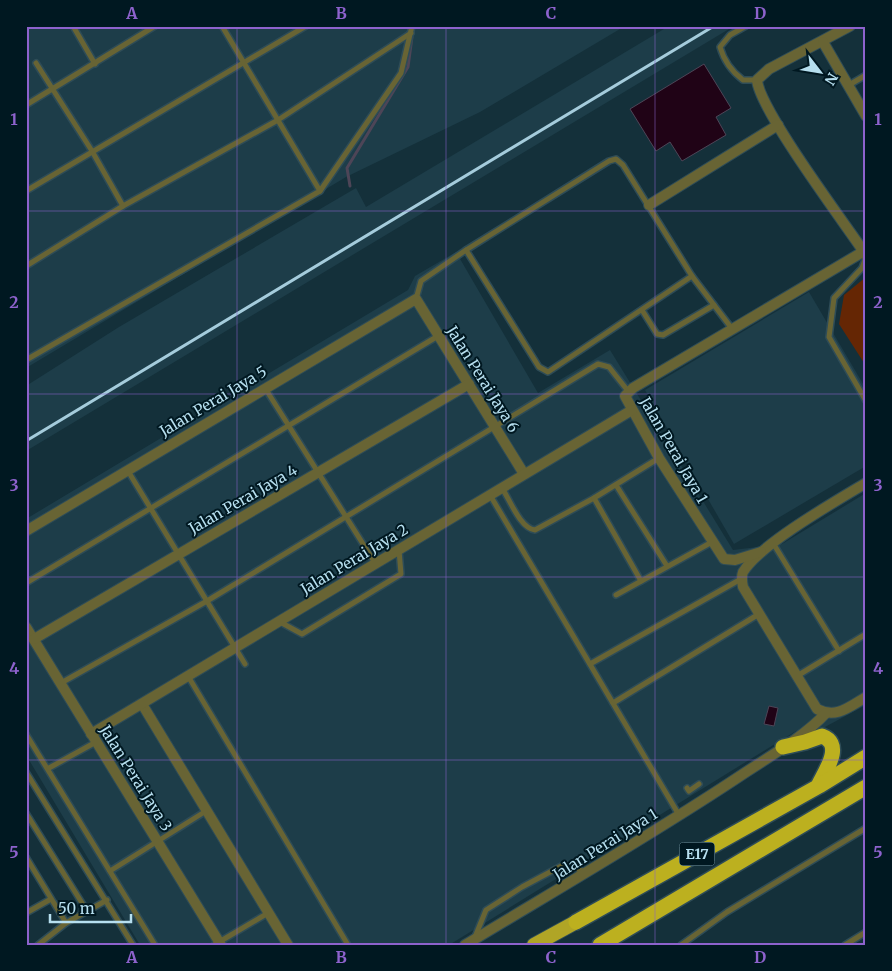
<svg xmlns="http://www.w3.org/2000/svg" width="892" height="971" font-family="Merriweather,serif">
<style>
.built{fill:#1d3d49}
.green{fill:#652604}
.water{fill:#200316;stroke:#4d4557}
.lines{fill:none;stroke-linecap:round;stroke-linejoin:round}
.stream{stroke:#4d4557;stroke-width:3}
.service-casing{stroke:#2e4c57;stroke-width:8}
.minor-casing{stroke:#2e4c57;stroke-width:12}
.trunk-casing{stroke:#2e4c57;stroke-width:16}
.motorway-casing{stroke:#2e4c57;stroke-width:18}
.service{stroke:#686434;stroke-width:5}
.minor{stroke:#686434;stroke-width:10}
.trunk{stroke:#b0a526;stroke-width:14}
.motorway{stroke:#bcb01f;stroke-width:15}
.rail{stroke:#a5ccdc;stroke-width:3}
.grid{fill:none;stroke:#8d62cd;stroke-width:1;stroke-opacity:0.55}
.labels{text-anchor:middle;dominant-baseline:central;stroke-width:4;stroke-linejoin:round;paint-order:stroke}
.shield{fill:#001821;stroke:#7fa3b1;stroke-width:1}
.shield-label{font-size:14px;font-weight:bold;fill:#b6dfef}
.street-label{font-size:15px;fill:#b6dfef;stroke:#001821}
.neatline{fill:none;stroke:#8d62cd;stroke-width:2}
.grid-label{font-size:16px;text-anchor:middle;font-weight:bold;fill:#8d62cd}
</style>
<rect width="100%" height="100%" fill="#14303a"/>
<g class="built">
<path d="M26 26H625L480 112 346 177 26 368Z"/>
<path d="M669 26H734L26 451V386L119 327 356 188 366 207Z"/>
<path d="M456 252 538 393 610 350 733 550 782 544 866 493V705L823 728 796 731 449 945H140L26 755V519L408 290 415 276Z"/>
<path d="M809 292 866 389V466L734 544 645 390Z"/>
</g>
<path class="green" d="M866 277V366L839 324 844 295Z"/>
<g class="water">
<path d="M704 64 731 108 716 117 726 135 682 161 670 142 656 151 630 109Z"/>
<path d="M769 706 778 708 774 726 764 724Z"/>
</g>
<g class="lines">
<path class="stream" d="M350 186 347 168 408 67 412 37"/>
<g class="service-casing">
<g id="service">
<path d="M73 26 95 64"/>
<path d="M746 26 730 35 720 47C724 61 731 71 743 80H757"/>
<path d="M36 63 92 151 123 206 278 120 411 33"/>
<path d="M849 85 866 75"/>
<path d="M26 105 155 26"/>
<path d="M26 191 306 26"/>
<path d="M320 191 401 73 412 26"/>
<path d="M466 250 539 367 548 372 692 276"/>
<path d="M864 252 865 260 862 268 834 298 829 337 866 401"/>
<path d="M26 266 123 206"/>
<path d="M416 299 421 281 466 250 609 161 616 159 623 165 692 276 733 330"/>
<path d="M642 310 657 334 663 335 714 305"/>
<path d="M26 360 320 191 222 26"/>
<path d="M265 388 375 563"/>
<path d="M128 471 245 664"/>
<path d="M616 485 667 566"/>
<path d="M502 488C510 500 520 528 535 530L594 498 659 458"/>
<path d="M490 495 679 815"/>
<path d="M594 498 641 581"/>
<path d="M773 543 839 651"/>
<path d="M26 583 438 336"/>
<path d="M616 595 712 542"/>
<path d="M280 622 302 634 401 574 399 550"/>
<path d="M590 664 741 579"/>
<path d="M188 676 348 945"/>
<path d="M797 676 866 634"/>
<path d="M61 683 207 601 598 364 609 367 628 391"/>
<path d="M613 703 759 614"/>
<path d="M26 734 155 945"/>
<path d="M49 768 96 742"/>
<path d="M26 772 133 945"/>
<path d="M687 788 689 791 699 784"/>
<path d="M26 813 87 911"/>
<path d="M26 857 66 923"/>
<path d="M110 871 206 811"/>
<path d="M26 913 51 899"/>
<path d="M475 937 486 910 522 887 565 864 585 872"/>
<path d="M38 945 66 923 107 900"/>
<path d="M214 945 268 913"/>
<path d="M681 945 727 912 866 828"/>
<path d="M845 945 866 932"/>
</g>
</g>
<g class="minor-casing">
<g id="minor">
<path d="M850 26 769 69 757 80C759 109 843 221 864 252"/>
<path d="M823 42 866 116"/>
<path d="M649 205 778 125"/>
<path d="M866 483C836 501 759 545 743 572 741 577 742 582 743 587L817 709C836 719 849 707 866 697"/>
<path d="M26 531 416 299 524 474"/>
<path d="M761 552 735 560 724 559 659 458 625 396 633 388 866 250"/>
<path d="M26 627 221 945"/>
<path d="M34 639 469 384"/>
<path d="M142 704 288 945"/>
<path d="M91 734 632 410"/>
<path d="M465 945C556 890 648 837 737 778 765 759 803 738 826 713"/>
</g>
</g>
<g class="trunk-casing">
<path id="trunk" d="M534 945 576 922"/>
</g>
<g class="motorway-casing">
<g id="motorway">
<path d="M783 747 805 742 822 736C844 744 826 770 819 784"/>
<path d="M576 922 819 786 866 757"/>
<path d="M600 945 866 787"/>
</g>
</g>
<use href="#service" class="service"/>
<use href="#minor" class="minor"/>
<use href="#trunk" class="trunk"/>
<use href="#motorway" class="motorway"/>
<path class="rail" d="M26 441 714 26"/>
</g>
<path class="grid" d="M237 26V945M446 26V945M655 26V945M26 211H866M26 394H866M26 577H866M26 760H866"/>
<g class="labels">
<rect class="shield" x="679.5" y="842.5" width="35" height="23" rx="4"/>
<g class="shield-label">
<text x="697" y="854">E17</text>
</g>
<g class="street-label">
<text transform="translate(483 379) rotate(58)">Jalan Perai Jaya 6</text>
<text transform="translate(213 401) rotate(-31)">Jalan Perai Jaya 5</text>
<text transform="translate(674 450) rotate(60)">Jalan Perai Jaya 1</text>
<text transform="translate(243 499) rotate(-30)">Jalan Perai Jaya 4</text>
<text transform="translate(354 559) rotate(-31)">Jalan Perai Jaya 2</text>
<text transform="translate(136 778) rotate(58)">Jalan Perai Jaya 3</text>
<text transform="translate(605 844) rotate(-32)">Jalan Perai Jaya 1</text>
</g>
</g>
<rect width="892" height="971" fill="none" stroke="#001821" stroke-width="55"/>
<g transform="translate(820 72) rotate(121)" stroke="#001821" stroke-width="4" paint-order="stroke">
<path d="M0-4L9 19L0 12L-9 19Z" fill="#b6dfef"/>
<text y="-8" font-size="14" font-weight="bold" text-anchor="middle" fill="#b6dfef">N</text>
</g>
<path d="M50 914v8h81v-8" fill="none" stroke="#b6dfef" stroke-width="2.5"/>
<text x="58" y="914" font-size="15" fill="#b6dfef" stroke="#001821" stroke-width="4" paint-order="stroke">50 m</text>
<rect x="28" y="28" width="836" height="916" class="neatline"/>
<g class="grid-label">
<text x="132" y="19">A</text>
<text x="341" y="19">B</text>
<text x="551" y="19">C</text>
<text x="760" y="19">D</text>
<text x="14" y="125">1</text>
<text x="878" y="125">1</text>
<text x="14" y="308">2</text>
<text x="878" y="308">2</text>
<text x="14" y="491">3</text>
<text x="878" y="491">3</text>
<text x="14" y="674">4</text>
<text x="878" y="674">4</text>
<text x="14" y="858">5</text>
<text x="878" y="858">5</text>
<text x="132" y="963">A</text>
<text x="341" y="963">B</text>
<text x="551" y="963">C</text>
<text x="760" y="963">D</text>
</g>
</svg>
